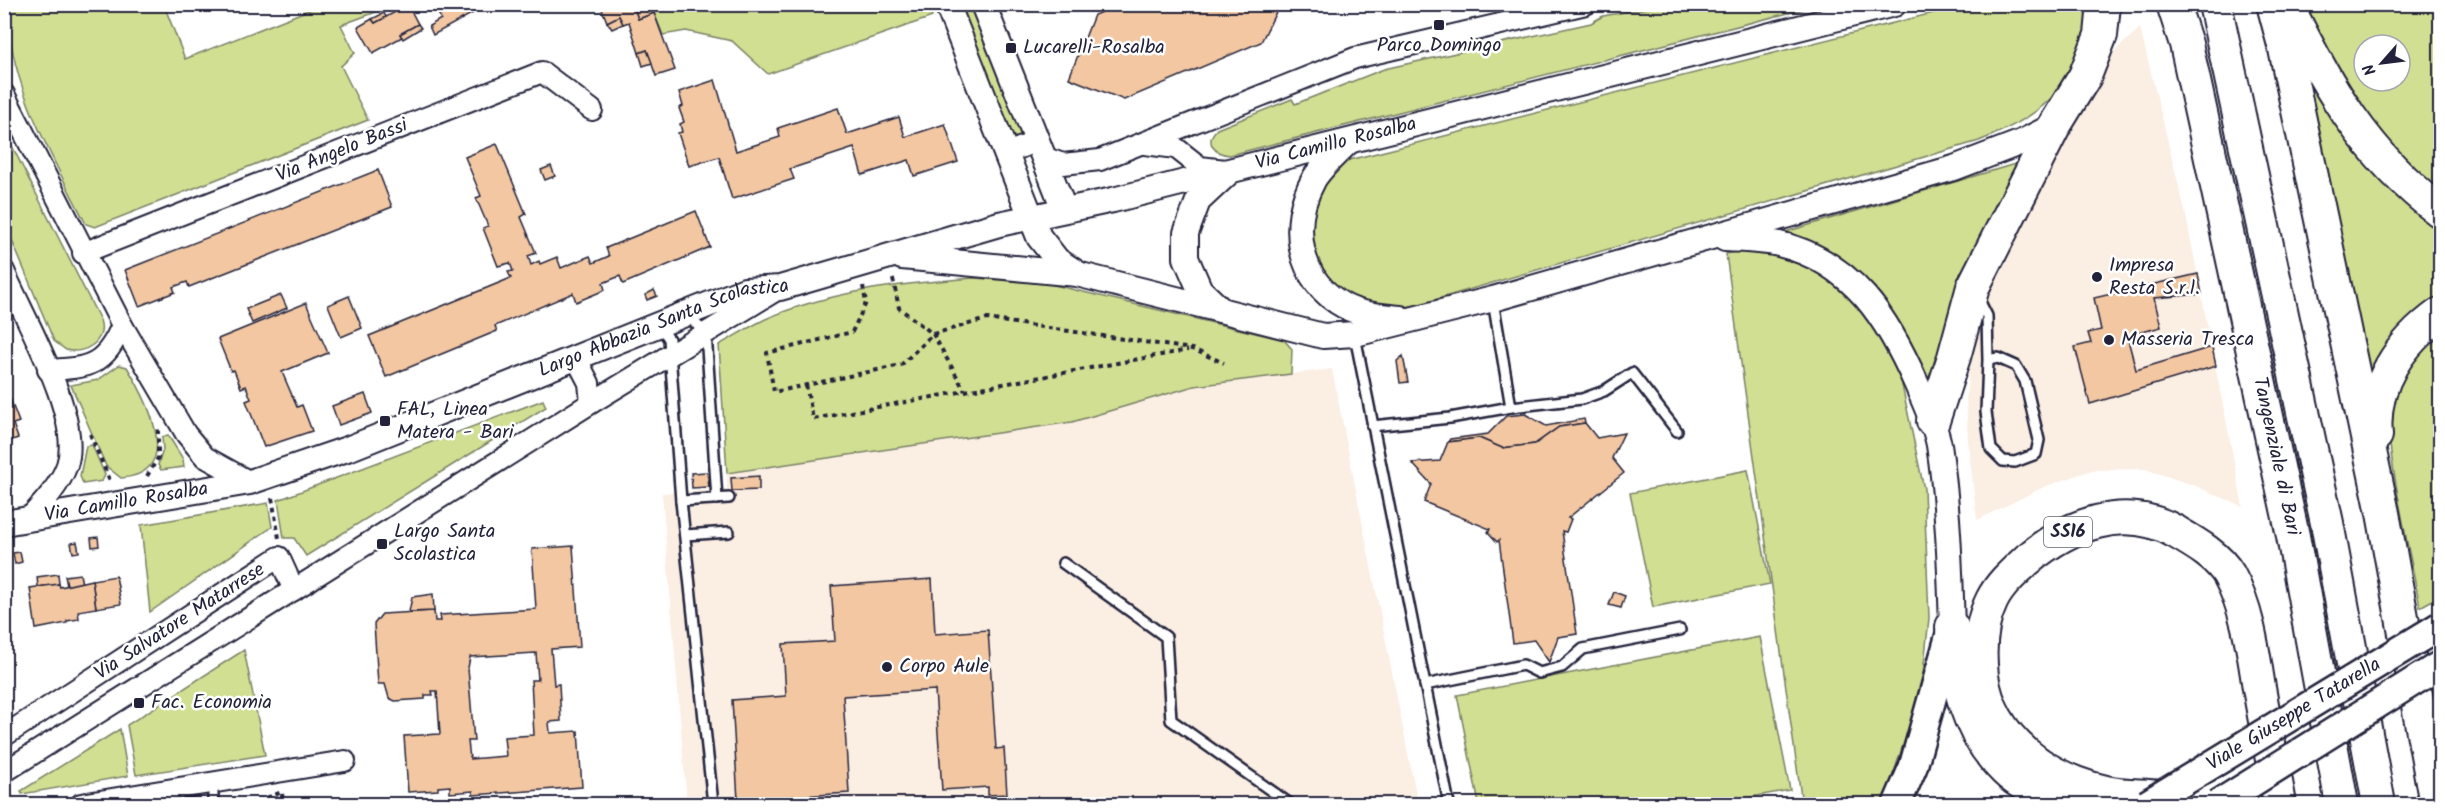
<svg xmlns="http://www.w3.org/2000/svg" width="2445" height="809" font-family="Kalam,sans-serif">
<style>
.built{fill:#fbeee3}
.green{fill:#d0df92;stroke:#798066;stroke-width:1.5;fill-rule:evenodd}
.building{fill:#f2c7a2;stroke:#22223b;stroke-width:1.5;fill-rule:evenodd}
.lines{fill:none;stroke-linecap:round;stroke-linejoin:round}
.service-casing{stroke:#22223b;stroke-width:14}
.minor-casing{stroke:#22223b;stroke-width:24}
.tertiary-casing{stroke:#22223b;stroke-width:28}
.secondary-casing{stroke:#22223b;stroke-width:32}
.trunk-casing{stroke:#22223b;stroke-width:36}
.path{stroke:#22223b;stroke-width:4;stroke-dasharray:4.5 4.5;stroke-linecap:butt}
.service{stroke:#fff;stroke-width:9}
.minor{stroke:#fff;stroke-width:20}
.tertiary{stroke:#fff;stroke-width:24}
.secondary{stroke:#fff;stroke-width:27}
.trunk{stroke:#fff;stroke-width:32}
.secondary-bridge-casing{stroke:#22223b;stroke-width:32;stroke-linecap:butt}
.secondary-bridge{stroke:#fff;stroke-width:27}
.poi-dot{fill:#22223b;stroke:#fff;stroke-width:2}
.labels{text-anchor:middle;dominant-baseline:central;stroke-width:5;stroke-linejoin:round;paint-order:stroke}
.shield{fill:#fff;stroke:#646476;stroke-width:1.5}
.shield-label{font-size:18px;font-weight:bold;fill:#22223b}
.poi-label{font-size:20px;fill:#22223b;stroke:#fff;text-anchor:start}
.street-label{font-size:20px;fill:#22223b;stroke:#fff}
</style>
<rect width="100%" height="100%" fill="#fff"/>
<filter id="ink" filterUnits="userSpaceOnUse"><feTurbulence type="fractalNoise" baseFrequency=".0167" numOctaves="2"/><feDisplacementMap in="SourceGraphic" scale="12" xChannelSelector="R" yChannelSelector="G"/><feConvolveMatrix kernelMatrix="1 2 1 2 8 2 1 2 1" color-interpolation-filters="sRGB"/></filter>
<g filter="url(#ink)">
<g class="built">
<path d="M2140 28 2185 211 2243 507 2196 486 2145 469 2092 470 2044 487 1977 520 1968 442 1966 400 1970 359 1980 315 2020 229 2114 52Z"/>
<path d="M1332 369 1418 804H687L662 493 727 489V473L1072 422 1194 386Z"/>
</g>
<g class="green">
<path d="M927 4 932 17 768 74 732 41 686 31 663 35 651 5Z"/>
<path d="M1669 4 1820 5 1230 155C1214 154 1204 142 1217 129L1292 99 1295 104 1384 69 1591 23 1603 16Z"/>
<path d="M7 5H164L185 59 321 5H395L341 25 355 53 341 66 368 120 95 227 86 224C51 154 9 85 7 5Z"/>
<path d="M959 5H973L1022 133 1018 138 1010 135Z"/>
<path d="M1965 5H2092C2076 84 2054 110 1979 141L1420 304 1395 309 1357 304 1329 285 1311 254 1313 201 1337 167 1349 160Z"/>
<path d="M2301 5H2440V195L2376 136ZM2364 45H2400V81H2364Z"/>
<path d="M2305 71 2440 224V303L2375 372 2369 369Z"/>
<path d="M5 132 100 320C107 341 85 355 66 350L54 341 5 224Z"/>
<path d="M2022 162 1927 388C1911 348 1895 300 1859 274 1836 258 1807 246 1782 233Z"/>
<path d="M1743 250 1766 252 1817 271 1864 306 1899 371 1924 489 1929 618 1923 674 1911 722 1883 804H1802L1726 254Z"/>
<path d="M974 278 1050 284 1284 340 1292 349 1291 374 1194 386 1072 422 727 473 719 345C737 335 756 322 775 315 838 290 907 283 974 278Z"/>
<path d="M2440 327V596L2420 607C2413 565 2378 423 2390 390 2402 357 2415 348 2440 327Z"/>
<path d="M119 365 127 367C146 398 186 473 121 478L106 466 71 385 98 380Z"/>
<path d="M543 400 546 407 306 556 294 538H284L278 500Z"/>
<path d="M168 435 183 459 184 467 161 470 158 465 163 450 162 437Z"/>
<path d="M92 445 105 475 102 481 83 484 80 476 86 446Z"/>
<path d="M1748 470 1770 584 1653 607 1630 493Z"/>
<path d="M268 503 272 527 150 612 141 525Z"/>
<path d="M1760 637 1790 790 1713 804H1479L1457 695Z"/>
<path d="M244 650 265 755 136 775 127 725Z"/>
<path d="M120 729 128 776 22 794 21 791Z"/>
</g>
<g class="building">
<path d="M444 4H449L454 14 472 4 486 6 433 35 429 26 441 19 436 9Z"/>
<path d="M600 4H633L638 19 654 13 675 70 656 76 647 50 639 53 629 22 623 24 619 16 607 22Z"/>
<path d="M633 4H650L654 13 638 19Z"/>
<path d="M1121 4 1172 6 1280 4 1261 42 1124 100 1069 78 1094 15Z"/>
<path d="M408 5 418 24 400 34 402 37 373 53 358 27 372 19 375 23Z"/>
<path d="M384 13 386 17 375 23 372 19Z"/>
<path d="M619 16 623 24 612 29 607 22Z"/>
<path d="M418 24 421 28 403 39 400 34Z"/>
<path d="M647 50 652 63 643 66 639 53Z"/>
<path d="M715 80 736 151 780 137 778 128 838 108 847 134 899 117 905 137 945 124 958 162 914 176 909 160 862 175 854 148 790 169 794 179 732 199 719 157 689 166 678 133 682 132 680 124 684 122 679 108 683 106 679 92Z"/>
<path d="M497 144 526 214 521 217 536 253 528 256 531 265 539 261 540 264 557 257 561 268 590 256 593 263 609 256 606 248 696 211 710 247 623 284 620 276 603 283 605 290 576 302 573 293 495 326 497 331 386 377 369 336 511 278 508 272 513 271 510 263 498 266 483 228 488 226 476 198 481 196 465 157Z"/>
<path d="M551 166 555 176 545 180 541 170Z"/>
<path d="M378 170 392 207 189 287 187 282 173 287 175 292 139 306 125 270Z"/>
<path d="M2198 274 2202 294 2154 298 2161 327 2127 336 2136 370 2212 347 2216 366 2090 404 2075 347 2091 343 2088 333 2101 330 2094 298Z"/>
<path d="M654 290 657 296 647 300 645 295Z"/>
<path d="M281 295 287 308 252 323 246 309Z"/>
<path d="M349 296 362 328 341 337 328 305Z"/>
<path d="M306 303 328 353 282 372 297 407 302 405 312 431 264 447 246 401 251 399 246 386 241 388 234 370 231 371 218 339Z"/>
<path d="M1403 356 1408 382 1400 383 1397 361Z"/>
<path d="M4 383 19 422 13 424 18 438 4 443Z"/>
<path d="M365 394 372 413 339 425 332 406Z"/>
<path d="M1525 414 1546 426 1584 419 1585 423 1559 427 1535 444 1502 448 1479 438 1448 442 1450 439 1488 434 1506 416Z"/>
<path d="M1585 423 1597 438 1624 433 1612 458 1624 473 1568 518 1571 519 1566 532 1562 531 1577 634 1558 637 1549 662 1534 640 1513 643 1499 540 1497 542 1488 532 1490 529 1424 502 1431 484 1412 463 1440 461 1448 442 1479 438 1502 448 1535 444 1559 427Z"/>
<path d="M707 472 709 487 692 488 691 473Z"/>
<path d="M759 476V490L732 491 731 478Z"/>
<path d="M98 537 99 546 92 547 91 538Z"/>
<path d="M77 542 79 552 73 553 71 543Z"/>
<path d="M573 546 580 647 551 649 554 685 559 684 561 721 549 722 550 733 578 731 582 787 473 795V791L450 793V786L438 787V790L408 792 404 736 440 734 437 691H432L433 695H425V699L395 701 389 698 385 684H378L374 624 382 614 434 611 435 621H441L440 615 536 609 532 549ZM536 653 538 680H531L534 735 504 737 506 756 470 759 468 741H474L468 668 470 657Z"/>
<path d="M20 552 22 562 15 564 13 553Z"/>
<path d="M58 574 59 584 38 587 37 577Z"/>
<path d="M80 574 82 584 67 586 65 576Z"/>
<path d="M116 576 121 604 96 608 92 580Z"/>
<path d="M932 579 935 634 988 630 996 749 1004 748 1007 794 988 795V787L942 790 935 690 843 696 849 793 738 800 732 700 786 696 783 644 835 641 831 586Z"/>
<path d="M92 580 96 608 78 611 79 619 67 621V623L36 629 30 588 59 584 60 587Z"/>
<path d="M1614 592 1625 596 1621 608 1609 605Z"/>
<path d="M433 594 434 611 409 612 412 597Z"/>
</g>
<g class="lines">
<g class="service-casing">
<g id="service">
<path d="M1978 298 1987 316 1988 360 1998 358 2016 366 2025 381 2039 440 2036 454 2015 462 2003 461 1991 449 1986 412 1988 360"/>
<path d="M1493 301 1511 407 1582 399 1604 391 1632 373 1677 431"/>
<path d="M693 312 694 322 706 333 717 499"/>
<path d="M660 326 669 339 681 501 713 804"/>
<path d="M1355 336 1449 804"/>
<path d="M1372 426 1450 418 1511 407"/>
<path d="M681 501 729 498"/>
<path d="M685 535 729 532"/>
<path d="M1063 563 1166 637 1171 720 1290 804"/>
<path d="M1425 685 1523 665 1539 673 1562 667 1583 649 1680 630"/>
<path d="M213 783V804"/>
</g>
</g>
<g class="minor-casing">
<g id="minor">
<path d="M4 94 122 325 186 434 205 457 250 482"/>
<path d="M1145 144 1176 148 1200 167 1225 170"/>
<path d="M1005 154 1037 141"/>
<path d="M1043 157 1063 164 1100 160 1355 58 1586 4"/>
<path d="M83 253 542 72 592 110"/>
<path d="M4 271C24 318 83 418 67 465 60 485 44 502 30 517"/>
<path d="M576 358 589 383 591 403"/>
<path d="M48 370C89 368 105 366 122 325"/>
<path d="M4 736 279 557 294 590"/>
<path d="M4 772 591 403 780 288"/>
<path d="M81 804 345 761"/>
</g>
</g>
<g class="tertiary-casing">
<g id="tertiary">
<path d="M947 4 1039 237 1057 260 1077 273"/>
<path d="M983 4 1064 209"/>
<path d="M1348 142C1337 153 1322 166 1314 179 1289 224 1297 281 1346 307 1362 315 1382 316 1400 318"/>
<path d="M1725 239C1743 240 1762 240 1779 244 1854 262 1889 321 1917 385 1925 404 1935 424 1939 445 1948 505 1950 566 1952 627"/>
<path d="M902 257 1077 274 1323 336 1355 334 1493 299 1954 168 2022 142 2055 125"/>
<path d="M1221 310 1200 290 1186 258V233L1198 201 1229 172"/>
<path id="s1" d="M4 523 250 482 350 448 745 290 780 288 999 224 1113 200 1894 4"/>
</g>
</g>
<g class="secondary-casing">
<path id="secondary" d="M1897 804 1913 767 1950 634"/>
</g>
<g class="trunk-casing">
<g id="trunk">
<path id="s2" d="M2173 4 2186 44 2293 536 2342 804"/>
<path d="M2215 4 2327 523 2379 804"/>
<path d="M2273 4 2285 49 2383 513 2436 804"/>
<path d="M2287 5C2327 87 2366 155 2440 211"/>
<path d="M1933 421 1954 357 1973 287 2055 125 2085 76 2101 35 2104 4"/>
<path d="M2376 435C2371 384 2401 342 2440 314"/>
<path d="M1952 627C1955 679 1966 732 2005 770 2021 786 2044 795 2064 804"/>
<path d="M2160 797C2142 795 2123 796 2106 792 2046 779 1991 739 1982 676 1979 651 1980 624 1992 600 2000 584 2014 572 2027 560 2069 524 2125 503 2176 532 2195 543 2218 556 2229 575 2248 610 2253 650 2259 688 2266 727 2273 766 2280 804"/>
</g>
</g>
<g class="path">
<path d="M893 279 899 308 933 334 965 391"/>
<path d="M863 286 866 303 852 332 767 353 774 392 901 365 933 334 987 319 1192 349 1224 363"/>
<path d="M806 385 813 419 1188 350"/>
<path d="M90 434 111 483"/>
<path d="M147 476 158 458V429"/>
<path d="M272 498 279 538"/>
<path d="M250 804 282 792 283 804"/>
</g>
<use href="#service" class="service"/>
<use href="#minor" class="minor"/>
<use href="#tertiary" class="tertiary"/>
<use href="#secondary" class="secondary"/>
<use href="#trunk" class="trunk"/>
<g class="secondary-bridge-casing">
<g id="secondary-bridge">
<path id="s3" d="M2147 804 2440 626"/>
<path d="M2218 804 2440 665"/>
</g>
</g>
<use href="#secondary-bridge" class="secondary-bridge"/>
</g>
</g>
<g class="poi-dot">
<rect x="1433" y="19" width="12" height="12" rx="3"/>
<rect x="1005" y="42" width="12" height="12" rx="3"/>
<circle cx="2097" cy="277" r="6"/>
<circle cx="2109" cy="340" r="6"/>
<rect x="379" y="415" width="12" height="12" rx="3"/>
<rect x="376" y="538" width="12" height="12" rx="3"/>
<circle cx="887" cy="667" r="6"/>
<rect x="133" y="697" width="12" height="12" rx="3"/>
</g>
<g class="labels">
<rect class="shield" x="2044" y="517" width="48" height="30" rx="4.5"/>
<g class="shield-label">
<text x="2068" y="532">SS16</text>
</g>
<g class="poi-label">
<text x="1439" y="46" text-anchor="middle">Parco Domingo</text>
<text x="1023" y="48">Lucarelli-Rosalba</text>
<text x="2109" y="266">Impresa<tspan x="2109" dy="23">Resta S.r.l.</tspan></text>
<text x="2121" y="340">Masseria Tresca</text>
<text x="397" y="410">FAL, Linea<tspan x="397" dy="23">Matera - Bari</tspan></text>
<text x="394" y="532">Largo Santa<tspan x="394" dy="23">Scolastica</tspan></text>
<text x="899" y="667">Corpo Aule</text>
<text x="151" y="703">Fac. Economia</text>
</g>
<g class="street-label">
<text stroke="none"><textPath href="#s1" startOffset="1390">Via Camillo Rosalba</textPath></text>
<text transform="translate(342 151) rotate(-22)">Via Angelo Bassi</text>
<text stroke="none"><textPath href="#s1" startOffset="692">Largo Abbazia Santa Scolastica</textPath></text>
<text stroke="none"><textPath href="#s2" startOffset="464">Tangenziale di Bari</textPath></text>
<text stroke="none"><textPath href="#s1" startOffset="124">Via Camillo Rosalba</textPath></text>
<text transform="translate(180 622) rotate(-33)">Via Salvatore Matarrese</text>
<text stroke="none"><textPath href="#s3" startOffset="172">Viale Giuseppe Tatarella</textPath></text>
</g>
</g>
<rect width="2445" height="809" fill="none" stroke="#fff" stroke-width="24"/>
<rect x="12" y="12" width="2421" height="785" fill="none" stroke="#22223b" stroke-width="2" filter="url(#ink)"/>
<g transform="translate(2382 63) rotate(242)"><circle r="28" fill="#ffffff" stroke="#a7a7b1" stroke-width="1.5"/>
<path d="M0-4.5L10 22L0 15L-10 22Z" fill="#22223b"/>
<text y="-9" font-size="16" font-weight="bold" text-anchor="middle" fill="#22223b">N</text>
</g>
</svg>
